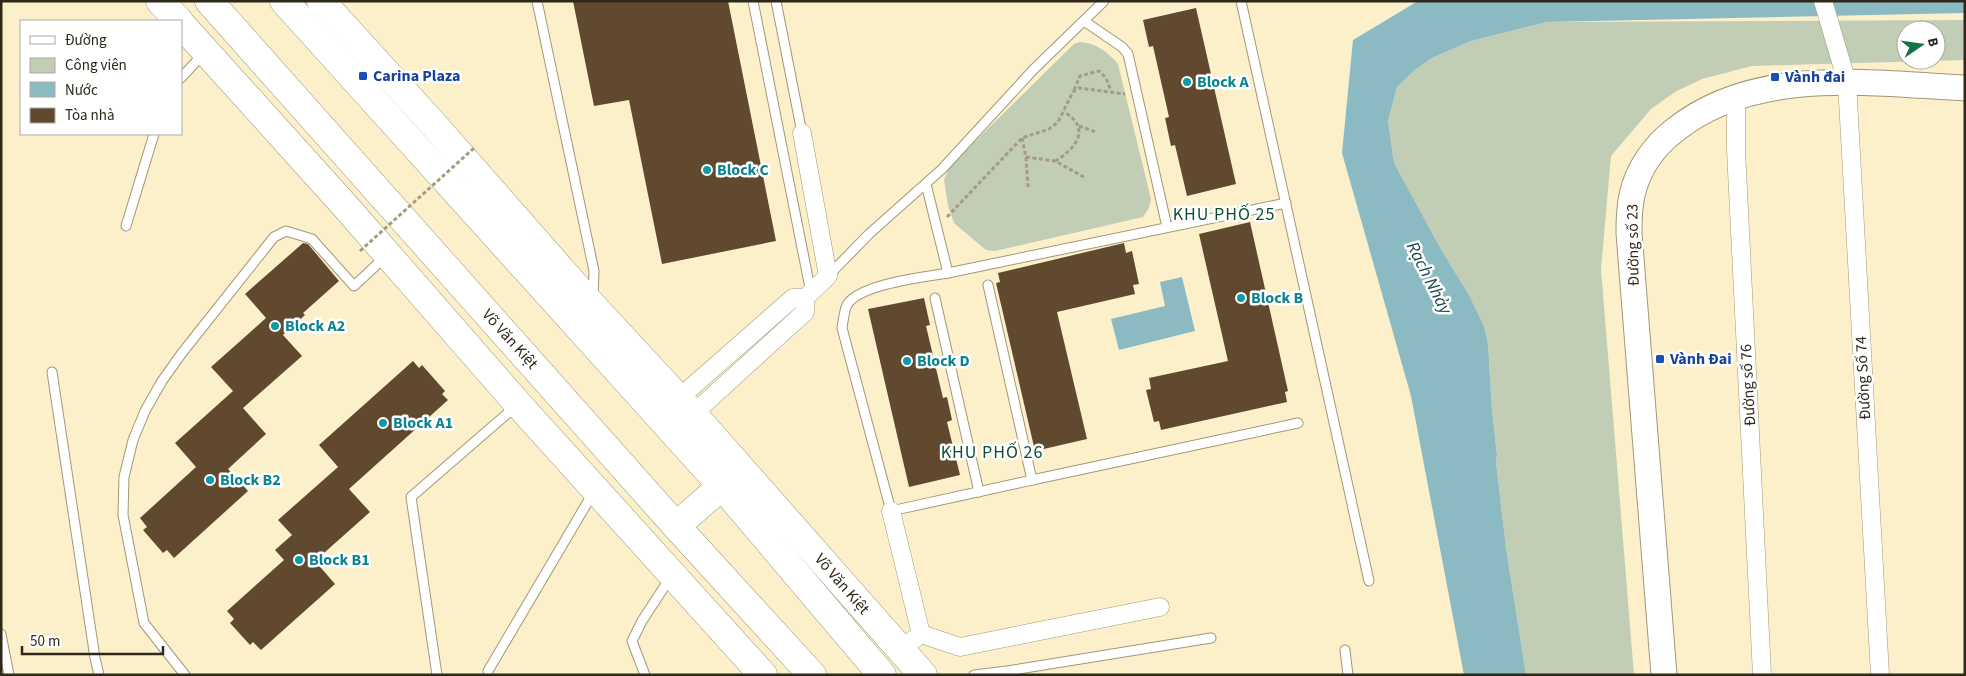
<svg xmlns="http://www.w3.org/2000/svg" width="1966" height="676" font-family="'Source Sans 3',sans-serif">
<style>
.green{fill:#c2cdb6;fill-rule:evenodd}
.water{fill:#8cbac3}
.building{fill:#614930}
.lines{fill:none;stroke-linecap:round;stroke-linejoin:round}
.lane-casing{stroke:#a29775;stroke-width:11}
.street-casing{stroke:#a29775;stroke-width:19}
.secondary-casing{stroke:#a29775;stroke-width:27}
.primary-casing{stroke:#a29775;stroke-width:29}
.highway-casing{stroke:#a29775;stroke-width:29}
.path{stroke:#a59c80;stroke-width:3;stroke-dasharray:4 2.5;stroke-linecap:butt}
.lane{stroke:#fff;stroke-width:9}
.street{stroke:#fff;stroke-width:18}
.secondary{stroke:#fff;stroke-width:25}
.primary{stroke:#fff;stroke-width:28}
.highway{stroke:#fff;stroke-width:28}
.path-bridge{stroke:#a59c80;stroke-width:3;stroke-dasharray:4 2.5;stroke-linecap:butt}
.transit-dot{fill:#1a4fb4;stroke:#fff;stroke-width:2}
.culture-dot{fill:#0f9aa8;stroke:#fff;stroke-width:2}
.labels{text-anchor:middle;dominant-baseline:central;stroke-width:5;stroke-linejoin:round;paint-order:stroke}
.transit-label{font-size:16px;font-weight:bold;fill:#164399;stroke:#fff;text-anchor:start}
.culture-label{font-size:16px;font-weight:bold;fill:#0d838f;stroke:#fff;text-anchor:start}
.street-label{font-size:16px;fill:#2d281a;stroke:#fff}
.neighbourhood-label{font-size:18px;letter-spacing:1px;fill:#0e4d30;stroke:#fff}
.water-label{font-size:18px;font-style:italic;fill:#19444b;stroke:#fff}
</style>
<rect width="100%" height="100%" fill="#fcf0cb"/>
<g class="green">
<path d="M1965 20V60L1752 66 1702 79 1675 92 1651 109 1611 156 1601 269 1634 675H1526L1506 548 1496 462 1497 455 1492 410 1488 344 1484 326 1469 295 1442 251 1394 163 1388 121 1397 87 1416 69 1432 58 1450 50 1471 41 1547 22ZM1906 30H1936V60H1906Z"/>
<path d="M1080 42C1096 43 1108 52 1118 64L1151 199 1149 208 1143 217 995 251 986 250 954 223 948 206 944 180 950 166 1074 44Z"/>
</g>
<g class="water">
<path d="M1418 1H1965V13L1547 22 1471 41 1450 50 1432 58 1416 69 1397 87 1388 121 1394 163 1442 251 1469 295 1484 326 1488 344 1492 410 1497 455 1496 462 1506 548 1526 675H1464L1411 396 1342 153 1353 40Z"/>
<path d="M1182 277 1195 331 1119 350 1111 319 1165 306 1160 282Z"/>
</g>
<g class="building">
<path d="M573 1H728L776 241 662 264 629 100 594 106Z"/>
<path d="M1196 8 1236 184 1187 196 1175 145 1171 146 1165 118 1169 117 1153 46 1149 47 1143 20Z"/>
<path d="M1250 222 1288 391 1285 392 1287 402 1161 430 1159 421 1154 422 1146 390 1151 389 1149 378 1228 361 1199 234Z"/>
<path d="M303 243 308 244 339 281 303 313 305 315 283 335 302 356 243 408 266 434 228 469 248 491 174 558 167 550 163 553 143 530 147 527 140 518 196 467 175 443 233 391 211 367 266 318 245 294Z"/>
<path d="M1124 243 1126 253 1132 251 1139 284 1133 285 1135 294 1057 312 1087 439 1035 451 996 283 1000 282 998 273Z"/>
<path d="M924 298 930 325 926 326 943 398 947 397 952 420 947 422 960 475 909 487 868 309Z"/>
<path d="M413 361 419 368 422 365 445 391 442 394 448 400 349 489 370 512 315 561 335 584 261 650 253 642 250 645 230 623 234 619 227 611 284 560 275 550 292 535 278 520 338 467 319 445Z"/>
</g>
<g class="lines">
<g class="lane-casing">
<g id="lane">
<path d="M537 1 594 271 593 297"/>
<path d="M753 1 811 293"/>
<path d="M776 1 802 133"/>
<path d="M1241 1 1369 581"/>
<path d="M1084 21 1122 47 1128 54 1167 227"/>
<path d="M181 78 203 54"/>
<path d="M926 184 948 273"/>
<path d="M126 226 154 134"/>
<path d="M828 276 869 234 942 169 1033 70 1104 1"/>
<path d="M988 285 1032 480 891 511 842 328C843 322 844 311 847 305 859 284 925 277 948 273L1286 203"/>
<path d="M935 298 979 492"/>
<path d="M52 372 95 658 99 675"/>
<path d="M1032 480 1298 423"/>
<path d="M1 634 9 675"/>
<path d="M1345 650 1348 675"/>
<path d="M488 671 593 493"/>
<path d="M185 675 144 623 123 515 124 477 133 440 145 411 162 381 182 353 274 237 286 231 312 239 354 286 385 257"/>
<path d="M437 675 411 497 516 406"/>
<path d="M645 675 632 641 642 621 670 578"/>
<path d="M974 675 1007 671 1211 638"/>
</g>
</g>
<g class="street-casing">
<g id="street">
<path d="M1823 1 1847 82 1880 675"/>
<path d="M1736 96V150L1762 675"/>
<path d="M802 133 828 276 805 298"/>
<path d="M678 399 793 298H805V312L693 414"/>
<path d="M891 511 921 634 913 640"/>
<path d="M921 634 960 647 1160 607"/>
</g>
</g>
<g class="secondary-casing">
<path id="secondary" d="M1664 675 1629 233C1629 220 1629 208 1632 195 1638 169 1654 146 1675 130 1755 66 1870 83 1965 88"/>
</g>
<g class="primary-casing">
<g id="primary">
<path d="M160 1 179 21"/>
<path d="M321 1 434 125 592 305 693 414 923 675"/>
<path d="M181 24 346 207 518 404 763 675"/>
</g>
</g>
<g class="highway-casing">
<g id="highway">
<path d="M209 1 676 526 812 675"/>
<path d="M284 1 722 486 882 675"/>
<path d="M676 526 722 486"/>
</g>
</g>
<g class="path">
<path d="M1074 90 1080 76 1099 71 1106 78 1111 91"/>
<path d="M1079 126 1096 132"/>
<path d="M1022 138 1026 157 1028 187"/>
<path d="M1026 157 1055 161 1084 177"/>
<path d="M1055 161C1076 149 1092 128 1064 112"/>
<path d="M947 217 1022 138 1049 129 1058 122 1073 92 1079 88 1125 94"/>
</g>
<use href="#lane" class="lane"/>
<use href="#street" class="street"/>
<use href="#secondary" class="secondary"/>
<use href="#primary" class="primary"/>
<use href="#highway" class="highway"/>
<path class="path-bridge" d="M360 251 474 148"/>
</g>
<g class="transit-dot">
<rect x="358" y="71" width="10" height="10" rx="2.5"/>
<rect x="1770" y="72" width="10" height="10" rx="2.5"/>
<rect x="1655" y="354" width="10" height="10" rx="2.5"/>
</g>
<g class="culture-dot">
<circle cx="1187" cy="82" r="5"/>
<circle cx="707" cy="170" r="5"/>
<circle cx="1241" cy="298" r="5"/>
<circle cx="275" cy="326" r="5"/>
<circle cx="907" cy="361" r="5"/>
<circle cx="383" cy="423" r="5"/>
<circle cx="210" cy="480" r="5"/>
<circle cx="299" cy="560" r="5"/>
</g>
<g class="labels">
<g class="transit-label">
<text x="373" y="76">Carina Plaza</text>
<text x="1785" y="77">Vành đai</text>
<text x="1670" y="359">Vành Đai</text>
</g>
<g class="culture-label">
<text x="1197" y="82">Block A</text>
<text x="717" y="170">Block C</text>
<text x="1251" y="298">Block B</text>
<text x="285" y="326">Block A2</text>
<text x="917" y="361">Block D</text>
<text x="393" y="423">Block A1</text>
<text x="220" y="480">Block B2</text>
<text x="309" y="560">Block B1</text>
</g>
<g class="street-label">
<text transform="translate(1633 245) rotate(-91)">Đường số 23</text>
<text transform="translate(510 339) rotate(48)">Võ Văn Kiệt</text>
<text transform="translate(1863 378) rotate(-93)">Đường Số 74</text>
<text transform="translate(1748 385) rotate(-93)">Đường số 76</text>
<text transform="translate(842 584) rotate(49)">Võ Văn Kiệt</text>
</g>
<g class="neighbourhood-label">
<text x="1224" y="214">KHU PHỐ 25</text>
<text x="992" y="452">KHU PHỐ 26</text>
</g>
<g class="water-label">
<text transform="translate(1429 278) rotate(63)">Rạch Nhảy</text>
</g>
</g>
<rect width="1966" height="676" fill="none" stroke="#2d281a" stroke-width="5"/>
<rect x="20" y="20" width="162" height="115" fill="#ffffff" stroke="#aba9a3"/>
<rect x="30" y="36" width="25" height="8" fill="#ffffff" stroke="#aba9a3"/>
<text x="65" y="45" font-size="15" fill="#2d281a">Đường</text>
<rect x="30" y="58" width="25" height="15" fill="#c2cdb6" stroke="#aba9a3"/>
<text x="65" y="70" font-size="15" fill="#2d281a">Công viên</text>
<rect x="30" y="82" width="25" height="15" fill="#8cbac3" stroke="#aba9a3"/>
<text x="65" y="95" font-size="15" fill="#2d281a">Nước</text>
<rect x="30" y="108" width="25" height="15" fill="#614930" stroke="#aba9a3"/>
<text x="65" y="120" font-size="15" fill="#2d281a">Tòa nhà</text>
<g transform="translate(1921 45) rotate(77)"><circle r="24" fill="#ffffff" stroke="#aba9a3"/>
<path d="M0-4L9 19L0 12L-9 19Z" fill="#137248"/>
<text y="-8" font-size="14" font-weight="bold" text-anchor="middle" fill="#2d281a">B</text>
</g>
<path d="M22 646v8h141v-8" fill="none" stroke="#2d281a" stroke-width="2.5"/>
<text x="30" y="646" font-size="15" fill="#2d281a" stroke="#ffffff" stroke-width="4" paint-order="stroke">50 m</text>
</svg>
